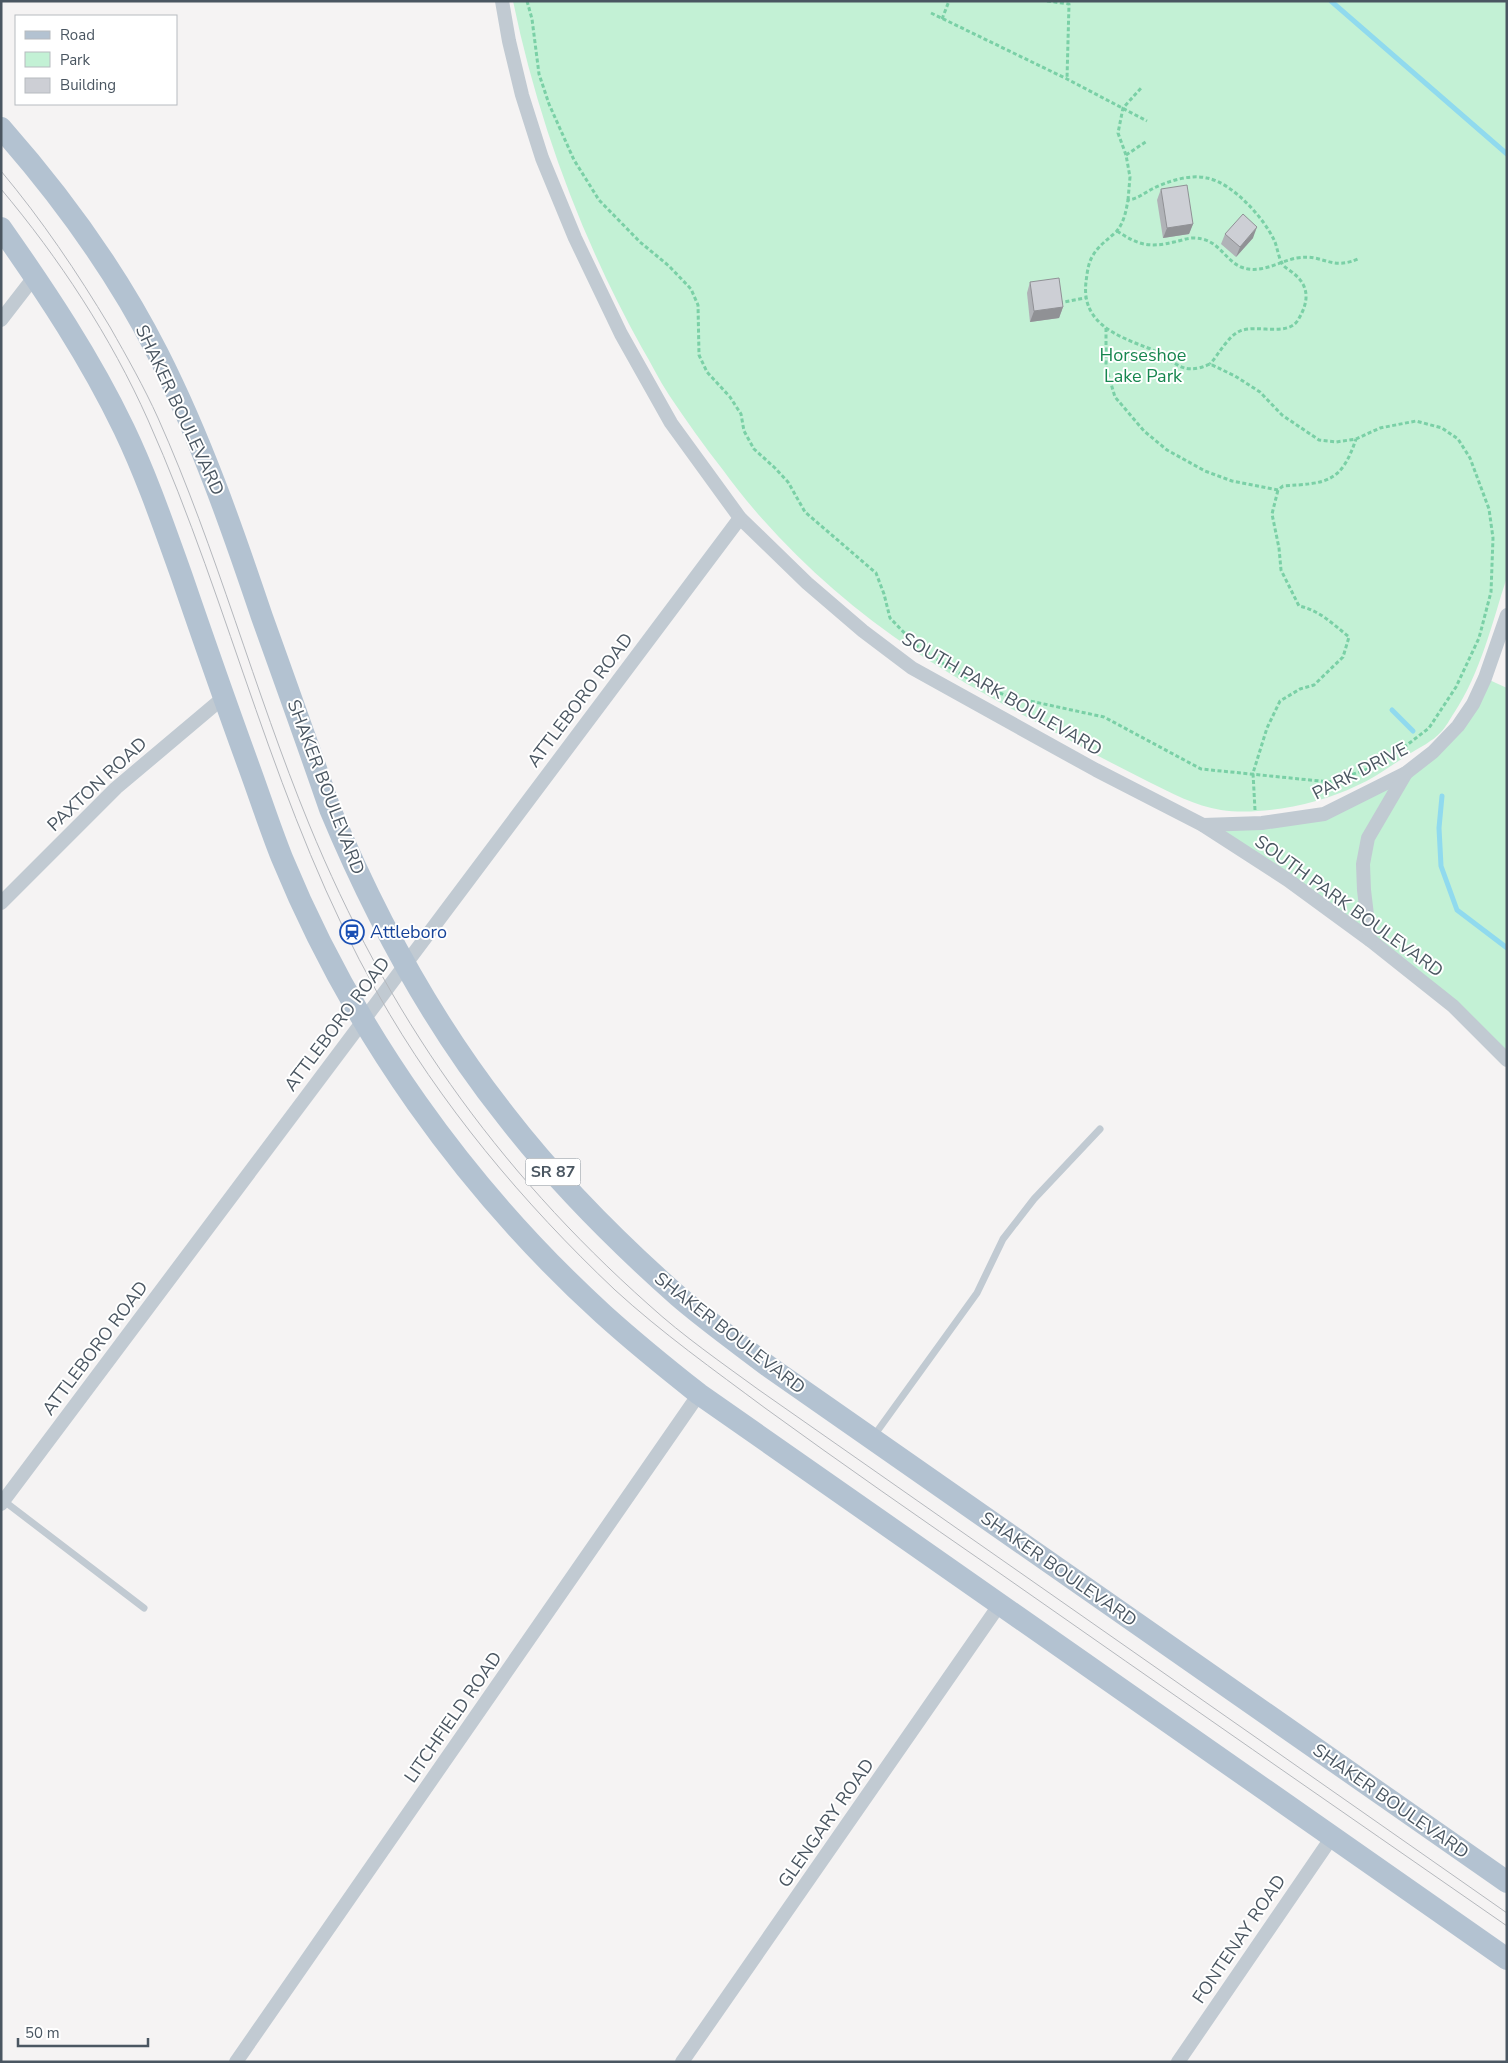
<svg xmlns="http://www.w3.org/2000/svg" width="1508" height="2063" font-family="'Nunito Sans',sans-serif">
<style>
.green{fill:#c3f1d5}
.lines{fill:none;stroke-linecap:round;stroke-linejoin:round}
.stream{stroke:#90daee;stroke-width:5}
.path{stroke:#7ad0a6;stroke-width:3;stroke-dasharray:4 2.5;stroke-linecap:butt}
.lane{stroke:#c1cad2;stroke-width:7}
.street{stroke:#c1cad2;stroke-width:14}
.primary{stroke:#b3c2d1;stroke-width:22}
.tram{stroke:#b5b8bd;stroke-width:1}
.wall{fill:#b0b2b7}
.shaded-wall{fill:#909195}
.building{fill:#cdcfd5;stroke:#909195}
.labels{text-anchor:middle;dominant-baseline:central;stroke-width:4;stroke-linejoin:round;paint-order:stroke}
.shield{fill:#fff;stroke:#808990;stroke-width:1}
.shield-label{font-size:16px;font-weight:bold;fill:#4a5661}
.park-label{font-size:18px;fill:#17864f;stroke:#fff}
.street-label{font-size:18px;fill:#4a5661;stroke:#fff}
.transit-label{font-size:18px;fill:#164399;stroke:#fff;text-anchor:start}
</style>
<rect width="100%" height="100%" fill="#f5f3f3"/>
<g class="green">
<path d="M513 1H1507V577C1492 623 1481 672 1454 713 1450 719 1446 727 1441 732 1433 741 1419 748 1409 754 1392 765 1375 778 1356 786 1320 804 1261 816 1221 810 1195 806 1172 793 1149 782 1126 770 1103 759 1080 746 1024 715 966 686 913 650 841 602 774 540 723 470 704 446 686 420 669 395 659 380 651 363 642 348 582 240 538 122 513 1Z"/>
<path d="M1485 678 1507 688V1060L1453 1006 1203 825 1324 814 1433 752Z"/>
</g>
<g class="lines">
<g class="stream">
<path d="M1331 1 1507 154"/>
<path d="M1392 710 1413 731"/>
<path d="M1442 796 1439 828 1441 866 1457 910 1507 948"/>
</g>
<g class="path">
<path d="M527 1 532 19 539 74 549 104 574 160 599 200 640 242 669 266 691 289 698 305 699 355 707 372 730 397 741 414 744 431 754 449 775 468 788 482 805 512 876 573 884 594 890 618 916 645 947 666 976 683 1007 696 1104 717 1201 769 1330 782 1371 768 1403 748 1429 728 1456 687 1479 638 1491 592 1493 538 1489 509 1470 458 1458 439 1442 428 1416 421 1380 428 1356 439 1336 442 1319 440 1282 415 1260 392 1235 376 1210 364C1179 378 1175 358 1148 348 1117 336 1081 323 1086 282 1087 274 1088 264 1092 257 1098 246 1107 240 1116 232 1124 223 1126 211 1128 200 1138 199 1144 193 1152 189 1168 181 1190 174 1207 178 1233 183 1265 219 1275 242 1277 247 1279 259 1282 263 1283 267 1290 270 1293 273 1310 286 1309 302 1298 320 1288 337 1256 324 1240 331 1228 336 1219 354 1210 364"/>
<path d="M1047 1 1069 4 1067 79"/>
<path d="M931 13 1067 79 1147 121"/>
<path d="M942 19 949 1"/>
<path d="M1126 155 1147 141"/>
<path d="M1128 200 1130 177 1126 155 1118 133 1123 108 1142 87"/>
<path d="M1117 231C1138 245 1149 248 1174 242 1180 241 1187 238 1193 238 1219 238 1223 259 1241 267 1261 275 1279 261 1297 258 1323 253 1331 272 1360 258"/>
<path d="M1059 303 1085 298"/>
<path d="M1106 328V367L1115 397 1144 431 1167 450 1205 471 1232 481 1278 490 1283 486C1326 483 1341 484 1356 439"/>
<path d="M1255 810 1253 773 1267 728 1280 701 1300 689 1314 685 1343 657 1349 637C1333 624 1319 610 1299 606L1281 570 1279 548 1272 514 1278 490"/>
</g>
<g class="lane">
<path d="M873 1437 977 1293 1003 1239 1034 1199 1100 1129"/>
<path d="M4 1501 144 1608"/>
</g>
<g class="street">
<path d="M502 1 509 41 522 95 542 158 575 238 621 334 671 423 740 518 807 583 863 631 912 668 1096 770 1203 825 1288 880 1370 940 1453 1006 1507 1060"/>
<path d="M1 320 35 276"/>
<path d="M1203 825 1262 823 1324 814 1406 773 1433 752 1458 726 1473 704 1485 678 1507 615"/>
<path d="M1 903 116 788 224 697"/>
<path d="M1370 940 1364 890 1363 864 1368 838 1406 773"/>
<path d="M1 1504 740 518"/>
<path d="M236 2062 699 1394"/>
<path d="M682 2062 1000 1604"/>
<path d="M1178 2062 1332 1837"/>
</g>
<g class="primary">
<path d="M1 128C61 196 117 273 158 354 201 439 232 528 262 617 285 681 308 745 330 809 375 917 433 1024 506 1116 557 1182 616 1241 678 1296 707 1321 738 1343 768 1366L1507 1882"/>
<path d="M1 228C46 292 90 358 124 429 147 477 164 527 182 577 204 641 226 704 249 767 260 797 270 828 282 858 353 1031 465 1188 603 1314 634 1342 666 1368 699 1394L1507 1959"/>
</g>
<g class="tram">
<path d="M1 171C42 220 77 272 110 327 127 357 144 387 158 418 217 550 254 690 309 824 387 1014 495 1168 649 1305 683 1336 722 1363 759 1390L1507 1913"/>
<path d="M1 189C59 258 111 337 148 420 232 608 275 813 378 994 440 1104 523 1203 615 1290 662 1333 714 1370 765 1408 842 1464 920 1518 998 1572 1168 1691 1337 1808 1507 1926"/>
</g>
</g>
<g class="wall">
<path d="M1161 189 1193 224 1189 234 1163 238 1157 200Z"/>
<path d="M1225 234 1253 238 1236 257 1221 244Z"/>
<path d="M1030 282 1063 307 1059 318 1030 322 1027 293Z"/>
</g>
<g class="shaded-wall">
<path d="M1193 224 1189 234 1163 238 1167 228Z"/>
<path d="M1257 227 1253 238 1236 257 1240 247Z"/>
<path d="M1063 307 1059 318 1030 322 1034 311Z"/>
</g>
<g class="building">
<path d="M1187 185 1193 224 1167 228 1161 189Z"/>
<path d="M1243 214 1257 227 1240 247 1225 234Z"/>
<path d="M1059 278 1063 307 1034 311 1030 282Z"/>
</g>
<defs>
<g id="station-ring" transform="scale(1.25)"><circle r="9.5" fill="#fff" stroke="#1a4fb4" stroke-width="1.5"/><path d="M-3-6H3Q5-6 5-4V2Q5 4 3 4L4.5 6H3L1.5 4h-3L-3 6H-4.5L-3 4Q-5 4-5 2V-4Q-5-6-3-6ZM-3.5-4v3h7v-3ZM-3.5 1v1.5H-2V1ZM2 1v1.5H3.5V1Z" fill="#1a4fb4"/></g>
</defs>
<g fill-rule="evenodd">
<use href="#station-ring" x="352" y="932"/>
</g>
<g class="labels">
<rect class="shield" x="525.5" y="1158.5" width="55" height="27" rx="4"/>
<g class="shield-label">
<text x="553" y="1172">SR 87</text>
</g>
<g class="park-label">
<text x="1143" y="355">Horseshoe<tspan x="1143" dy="21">Lake Park</tspan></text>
</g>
<g class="street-label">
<text transform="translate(180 410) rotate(65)">SHAKER BOULEVARD</text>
<text transform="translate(1002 694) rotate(30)">SOUTH PARK BOULEVARD</text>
<text transform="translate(580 700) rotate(-53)">ATTLEBORO ROAD</text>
<text transform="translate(1360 771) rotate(-27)">PARK DRIVE</text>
<text transform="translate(97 784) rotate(-43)">PAXTON ROAD</text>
<text transform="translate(326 787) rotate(69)">SHAKER BOULEVARD</text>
<text transform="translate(1349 906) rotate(36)">SOUTH PARK BOULEVARD</text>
<text transform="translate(337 1024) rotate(-53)">ATTLEBORO ROAD</text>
<text transform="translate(730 1333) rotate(38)">SHAKER BOULEVARD</text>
<text transform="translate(95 1348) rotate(-53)">ATTLEBORO ROAD</text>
<text transform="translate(1059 1569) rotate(35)">SHAKER BOULEVARD</text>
<text transform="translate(453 1717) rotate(-55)">LITCHFIELD ROAD</text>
<text transform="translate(1391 1801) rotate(35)">SHAKER BOULEVARD</text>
<text transform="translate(826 1823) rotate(-55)">GLENGARY ROAD</text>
<text transform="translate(1239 1939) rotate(-56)">FONTENAY ROAD</text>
</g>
<g class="transit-label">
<text x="370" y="932">Attleboro</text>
</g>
</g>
<rect width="1508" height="2063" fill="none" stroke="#4a5661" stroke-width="5"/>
<rect x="15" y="15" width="162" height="90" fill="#ffffff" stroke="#b7bbc0"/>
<rect x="25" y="31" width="25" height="8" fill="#b3c2d1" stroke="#b7bbc0"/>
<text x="60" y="40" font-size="15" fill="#4a5661">Road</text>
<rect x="25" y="52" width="25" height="15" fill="#c3f1d5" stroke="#b7bbc0"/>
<text x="60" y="65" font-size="15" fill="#4a5661">Park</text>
<rect x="25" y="78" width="25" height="15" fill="#cdcfd5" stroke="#b7bbc0"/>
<text x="60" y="90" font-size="15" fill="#4a5661">Building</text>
<path d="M18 2038v8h130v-8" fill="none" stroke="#4a5661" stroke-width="2.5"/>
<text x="25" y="2038" font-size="15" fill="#4a5661" stroke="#ffffff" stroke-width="4" paint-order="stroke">50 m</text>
</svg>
